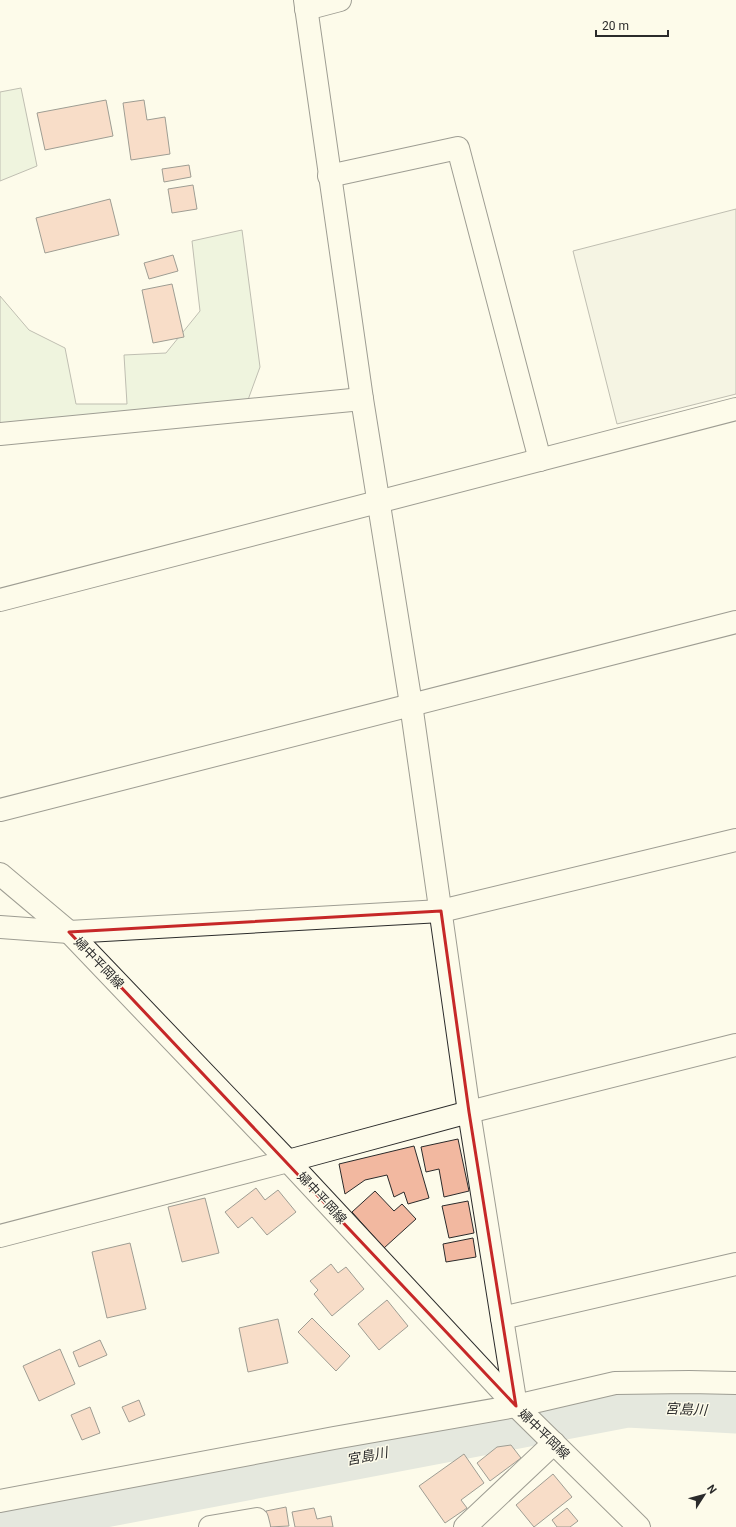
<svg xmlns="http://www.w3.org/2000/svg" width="736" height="1527" font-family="Roboto,'Noto Sans JP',sans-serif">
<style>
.green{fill:#deebd1;stroke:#74746e}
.parking{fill:#eceadb;stroke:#74746e}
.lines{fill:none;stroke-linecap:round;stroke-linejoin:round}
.river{stroke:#c7d0d0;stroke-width:43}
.building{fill:#f2b8a0;stroke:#2b2b2b}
.minor-casing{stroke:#2b2b2b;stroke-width:24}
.major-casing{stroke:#2b2b2b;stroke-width:24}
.minor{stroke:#fdfbea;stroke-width:22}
.major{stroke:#fdfbea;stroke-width:22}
.marked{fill:none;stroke:#c62828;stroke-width:3;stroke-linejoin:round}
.labels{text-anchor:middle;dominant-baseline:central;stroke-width:3;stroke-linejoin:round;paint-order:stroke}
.street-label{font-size:13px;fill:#2b2b2b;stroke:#fdfbea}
.water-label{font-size:14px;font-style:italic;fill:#2b2b2b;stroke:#fdfbea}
</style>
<rect width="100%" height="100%" fill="#fdfbea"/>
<g class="green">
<path d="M21 88 37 166 0 181V92Z"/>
<path d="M242 230 260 367 245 408 0 443V296L29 330 65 348 76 404H127L124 355 166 353 200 311 192 241Z"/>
</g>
<path class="parking" d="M736 209V394L617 424 573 251Z"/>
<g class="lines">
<path class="river" d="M0 1526 628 1406 736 1412"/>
</g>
<g class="building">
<path d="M106 100 113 136 45 150 37 113Z"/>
<path d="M144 100 147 120 165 117 170 154 131 160 123 103Z"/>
<path d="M189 165 191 177 164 182 162 169Z"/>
<path d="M193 185 197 209 172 213 168 189Z"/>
<path d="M110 199 119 235 45 253 36 218Z"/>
<path d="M173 255 178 271 149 279 144 263Z"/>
<path d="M172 284 184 337 153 343 142 290Z"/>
<path d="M458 1139 469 1191 444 1197 439 1169 426 1172 421 1147Z"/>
<path d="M414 1146 429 1198 408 1204 404 1192 394 1197 387 1175 365 1180 345 1194 339 1164Z"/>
<path d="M256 1188 265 1200 278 1190 296 1212 267 1235 252 1217 238 1228 225 1212Z"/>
<path d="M375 1191 394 1211 402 1204 416 1219 384 1248 352 1212Z"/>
<path d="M205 1198 219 1253 182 1262 168 1207Z"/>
<path d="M468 1201 474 1233 449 1238 442 1206Z"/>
<path d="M473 1238 476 1257 446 1262 443 1244Z"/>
<path d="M130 1243 146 1309 107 1318 92 1252Z"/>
<path d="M331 1264 338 1273 346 1267 364 1289 332 1316 314 1294 318 1290 310 1281Z"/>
<path d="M387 1300 408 1326 379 1350 358 1324Z"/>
<path d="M312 1318 350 1356 336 1371 298 1332Z"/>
<path d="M278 1319 288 1363 248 1372 239 1328Z"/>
<path d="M100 1340 107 1355 79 1367 73 1352Z"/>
<path d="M60 1349 75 1384 39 1401 23 1366Z"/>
<path d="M139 1400 145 1415 129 1422 122 1407Z"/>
<path d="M90 1407 100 1433 82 1440 71 1415Z"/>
<path d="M511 1445 521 1458 490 1481 477 1463 497 1447Z"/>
<path d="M464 1454 484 1483 461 1500 467 1508 445 1523 419 1486Z"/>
<path d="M553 1474 572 1497 534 1527 516 1505Z"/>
<path d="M286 1507 289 1526 269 1527 266 1511Z"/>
<path d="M314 1508 317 1519 331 1516 333 1527H295L292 1512Z"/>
<path d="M567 1508 578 1521 570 1527H557L552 1520Z"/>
</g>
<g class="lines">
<g class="minor-casing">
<g id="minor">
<path d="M305 0 362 399 411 704 469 1112 516 1406"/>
<path d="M306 9 340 0"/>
<path d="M329 176 458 148 540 460"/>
<path d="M0 434 362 399"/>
<path d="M0 600 736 409"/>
<path d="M0 810 736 622"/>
<path d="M0 927 69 932 441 911 736 840"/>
<path d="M0 1236 288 1161 469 1112 736 1045"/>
<path d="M502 1318 736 1264"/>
<path d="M0 1501 334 1438 516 1406 615 1383 689 1382 736 1383"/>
<path d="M210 1527 257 1519 259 1527"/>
<path d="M465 1527 554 1443"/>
</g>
</g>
<g class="major-casing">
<path id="major" d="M0 874 69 932 288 1161 516 1406 639 1527"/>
</g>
<use href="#minor" class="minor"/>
<use href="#major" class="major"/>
</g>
<path d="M0 0H736V1527H0ZM441 911 469 1112 516 1406 69 932Z" fill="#fdfbea" fill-opacity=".55" fill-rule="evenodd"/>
<path class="marked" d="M441 911 469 1112 516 1406 69 932Z"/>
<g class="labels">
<g class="street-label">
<text transform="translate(99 963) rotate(46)">婦中平岡線</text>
<text transform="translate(322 1198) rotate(47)">婦中平岡線</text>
<text transform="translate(544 1434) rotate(44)">婦中平岡線</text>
</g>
<g class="water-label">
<text transform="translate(686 1409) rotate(3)">宮島川</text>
<text transform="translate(367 1456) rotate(-11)">宮島川</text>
</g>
</g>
<g transform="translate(704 1495) rotate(54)" stroke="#fdfbea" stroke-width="3" paint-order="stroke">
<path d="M0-3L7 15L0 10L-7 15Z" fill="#2b2b2b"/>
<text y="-6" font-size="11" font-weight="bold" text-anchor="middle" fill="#2b2b2b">N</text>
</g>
<path d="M596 30v6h72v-6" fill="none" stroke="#2b2b2b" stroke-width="2"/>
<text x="602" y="30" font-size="12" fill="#2b2b2b" stroke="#fdfbea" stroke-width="3" paint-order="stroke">20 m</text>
</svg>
